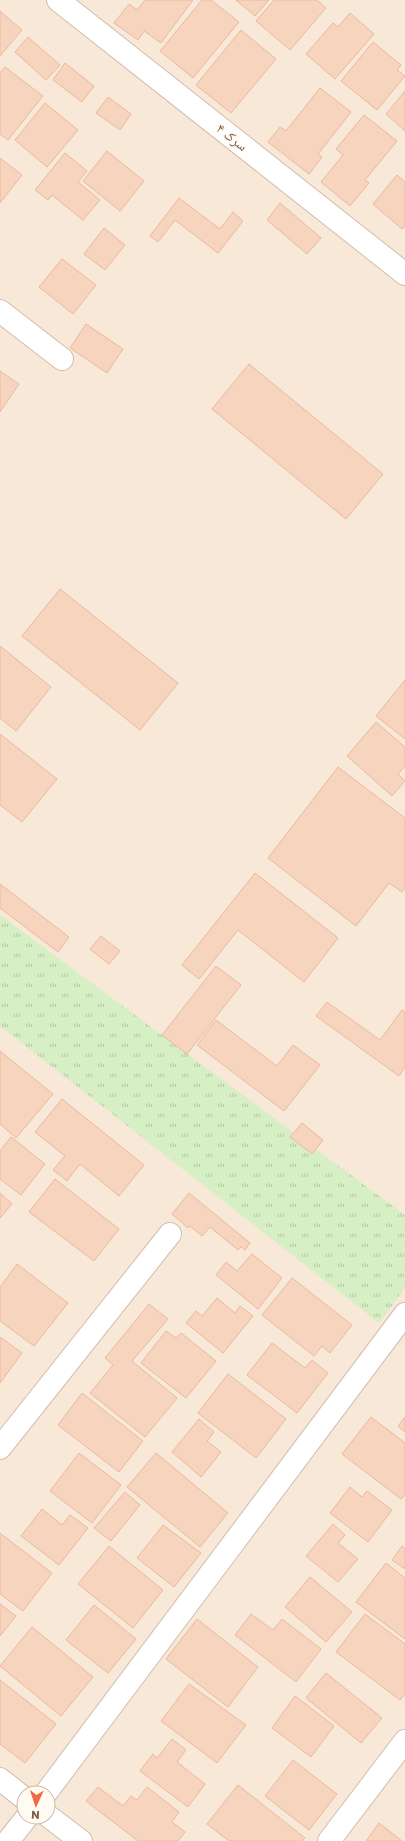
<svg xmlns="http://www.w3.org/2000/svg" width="405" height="1841" font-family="Poppins,'Noto Naskh Arabic',sans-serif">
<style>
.residential{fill:#f7e8d7;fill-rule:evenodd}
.park{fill:url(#park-tufts)}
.building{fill:#f7d4be;stroke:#ebb99d}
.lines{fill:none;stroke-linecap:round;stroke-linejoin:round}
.street-casing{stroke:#d3bdad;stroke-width:24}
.street{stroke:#fff;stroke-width:22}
.labels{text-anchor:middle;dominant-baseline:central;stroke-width:3;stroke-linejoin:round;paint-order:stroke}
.street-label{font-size:14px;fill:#7d5b49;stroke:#fffaf2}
</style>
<defs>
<pattern id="park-tufts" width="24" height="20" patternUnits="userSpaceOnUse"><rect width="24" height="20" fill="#d7efc5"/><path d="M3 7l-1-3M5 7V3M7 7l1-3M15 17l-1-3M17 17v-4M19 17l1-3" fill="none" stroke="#b4c5a2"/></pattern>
</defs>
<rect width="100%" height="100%" fill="#fef6ea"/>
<path class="residential" d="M0 0H405V1841H0ZM24 1793H48V1817H24Z"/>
<path class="park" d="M0 915 405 1215V1288L379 1323 0 1026Z"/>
<g class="building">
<path d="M145 0H193L161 43 144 31 138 40 114 23 129 4 137 10Z"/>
<path d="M202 0H211L239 22 193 78 160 51Z"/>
<path d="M236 0H269L255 16Z"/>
<path d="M274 0H317L326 8 290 50 256 21Z"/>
<path d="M0 11 22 30 0 56Z"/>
<path d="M350 13 374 34 335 79 306 54 333 23 338 27Z"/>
<path d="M241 30 276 59 231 113 196 85Z"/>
<path d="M28 37 60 65 46 80 15 52Z"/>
<path d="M373 42 401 65 397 70 405 76 377 110 341 81Z"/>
<path d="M65 63 94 86 82 102 53 80Z"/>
<path d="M5 67 43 96 8 140 0 134V73Z"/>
<path d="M320 88 351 112 318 154 322 157 309 174 268 142 280 127 286 131Z"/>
<path d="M405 91V131L386 114Z"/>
<path d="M108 97 131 114 120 130 96 113Z"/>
<path d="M45 103 78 130 47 167 15 140Z"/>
<path d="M364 115 397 141 365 180 369 183 350 206 321 182 343 155 336 149Z"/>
<path d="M107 151 144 181 120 211 83 181Z"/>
<path d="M65 153 87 171 78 182 100 200 83 220 52 195 48 200 35 190Z"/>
<path d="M0 158 22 175 0 203Z"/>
<path d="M397 175 405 182V226L402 229 373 204Z"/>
<path d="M179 198 220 229 233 212 243 221 218 253 175 220 158 242 150 236Z"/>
<path d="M280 203 321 238 307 254 267 220Z"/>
<path d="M104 228 125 245 105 270 84 254Z"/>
<path d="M62 259 96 285 73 314 39 287Z"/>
<path d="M86 324 123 349 107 373 70 348Z"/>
<path d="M249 364 383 474 346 519 212 409Z"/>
<path d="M0 371 19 384 0 412Z"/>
<path d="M60 589 178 683 140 730 22 636Z"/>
<path d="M0 646 51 687 16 731 0 718Z"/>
<path d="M405 680V739L376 716Z"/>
<path d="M376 722 405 747V766L398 774 405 781 392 796 347 756Z"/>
<path d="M0 734 57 779 22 822 0 805Z"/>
<path d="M338 767 405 818V888L402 892 389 883 356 926 268 858Z"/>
<path d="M255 873 338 938 304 982 238 930 199 979 182 965Z"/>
<path d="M0 884 69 937 58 952 0 908Z"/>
<path d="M101 936 120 951 109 964 90 949Z"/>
<path d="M216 966 241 985 187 1054 162 1035Z"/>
<path d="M327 1002 380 1040 402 1010 405 1012V1067L399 1076 316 1016Z"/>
<path d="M216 1020 277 1066 293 1045 320 1065 284 1111 197 1045Z"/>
<path d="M0 1051 53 1094 16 1138 0 1124Z"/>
<path d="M62 1099 144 1165 119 1196 80 1164 67 1181 53 1170 65 1156 35 1132Z"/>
<path d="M302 1123 323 1140 312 1154 290 1137Z"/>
<path d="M11 1137 45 1164 21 1195 0 1179V1151Z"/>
<path d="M55 1179 119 1229 94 1261 29 1212Z"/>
<path d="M0 1193 12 1204 0 1218Z"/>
<path d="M189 1193 250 1243 245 1250 241 1247 238 1250 210 1227 202 1236 190 1226 188 1228 172 1214Z"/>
<path d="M252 1254 282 1278 258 1309 216 1275 226 1262 237 1271Z"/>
<path d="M17 1264 68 1303 34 1346 0 1321V1287Z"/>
<path d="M292 1278 352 1325 330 1353 322 1346 314 1356 262 1315Z"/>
<path d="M217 1298 235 1313 240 1306 253 1316 223 1353 186 1323 196 1311 202 1316Z"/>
<path d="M149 1304 168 1319 132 1361 177 1398 145 1437 90 1393 113 1365 105 1358Z"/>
<path d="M166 1331 176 1338 181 1333 216 1361 186 1398 141 1363Z"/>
<path d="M0 1337 22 1353 0 1383Z"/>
<path d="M272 1343 305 1368 312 1360 328 1373 297 1413 247 1375Z"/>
<path d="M228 1374 286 1419 256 1458 198 1413Z"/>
<path d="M82 1393 143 1441 119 1472 58 1425Z"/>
<path d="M371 1417 405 1443V1495L401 1499 342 1454Z"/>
<path d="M405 1417V1432L398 1426Z"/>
<path d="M199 1419 214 1432 207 1441 221 1452 201 1477 172 1452Z"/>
<path d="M79 1453 121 1485 92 1523 50 1491Z"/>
<path d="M156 1453 228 1513 200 1547 127 1487Z"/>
<path d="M350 1487 362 1497 367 1491 392 1510 368 1542 330 1513Z"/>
<path d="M125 1492 140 1505 111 1541 94 1528Z"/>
<path d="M42 1509 62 1525 70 1515 88 1528 59 1565 21 1536Z"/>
<path d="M333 1524 345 1535 338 1543 358 1559 338 1582 306 1556Z"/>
<path d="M163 1525 201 1553 174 1587 137 1558Z"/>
<path d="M0 1533 52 1573 23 1611 0 1594Z"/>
<path d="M109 1546 163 1590 133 1628 78 1584Z"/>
<path d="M402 1546 405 1549V1569L392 1560Z"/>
<path d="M386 1563 405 1578V1639L356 1602Z"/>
<path d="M310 1577 352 1612 326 1642 285 1607Z"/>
<path d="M0 1604 16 1616 0 1636Z"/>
<path d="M94 1605 136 1639 108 1673 66 1640Z"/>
<path d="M251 1614 273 1630 282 1619 321 1649 296 1682 235 1635Z"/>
<path d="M365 1614 405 1644V1694L400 1700 336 1652Z"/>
<path d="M197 1619 258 1667 228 1707 166 1659Z"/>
<path d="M32 1627 93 1677 61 1716 0 1666Z"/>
<path d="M326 1673 382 1718 361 1743 306 1698Z"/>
<path d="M0 1680 56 1724 25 1763 0 1744Z"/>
<path d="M189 1684 246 1725 217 1763 161 1721Z"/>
<path d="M295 1696 334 1726 311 1757 272 1728Z"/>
<path d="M172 1739 186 1750 177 1762 205 1784 188 1807 140 1771 153 1754 157 1758Z"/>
<path d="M293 1760 337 1794 309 1830 265 1796Z"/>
<path d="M238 1785 305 1838 302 1841H229L207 1824Z"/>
<path d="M98 1787 123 1806 131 1796 137 1800 147 1787 179 1812 172 1822 185 1832 178 1841H138L86 1801Z"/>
<path d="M379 1823 402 1841H366Z"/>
</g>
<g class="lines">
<g class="street-casing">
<g id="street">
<path d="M58 0 405 274"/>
<path d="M0 311 62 359"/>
<path d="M0 1448 170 1234"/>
<path d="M0 1779 24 1798"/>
<path d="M46 1793 405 1314"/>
<path d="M48 1816 81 1841"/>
<path d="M8 1841 27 1817"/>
<path d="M329 1841 405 1741"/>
</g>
</g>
<use href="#street" class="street"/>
</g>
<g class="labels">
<g class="street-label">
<text transform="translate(232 137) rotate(38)">سرک ۴</text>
</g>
</g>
<g transform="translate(36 1805) rotate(183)"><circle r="19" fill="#fffaf2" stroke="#cbbaae"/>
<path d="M0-3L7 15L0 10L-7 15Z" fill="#f36844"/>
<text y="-6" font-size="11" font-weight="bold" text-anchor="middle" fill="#7d5b49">N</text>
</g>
</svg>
